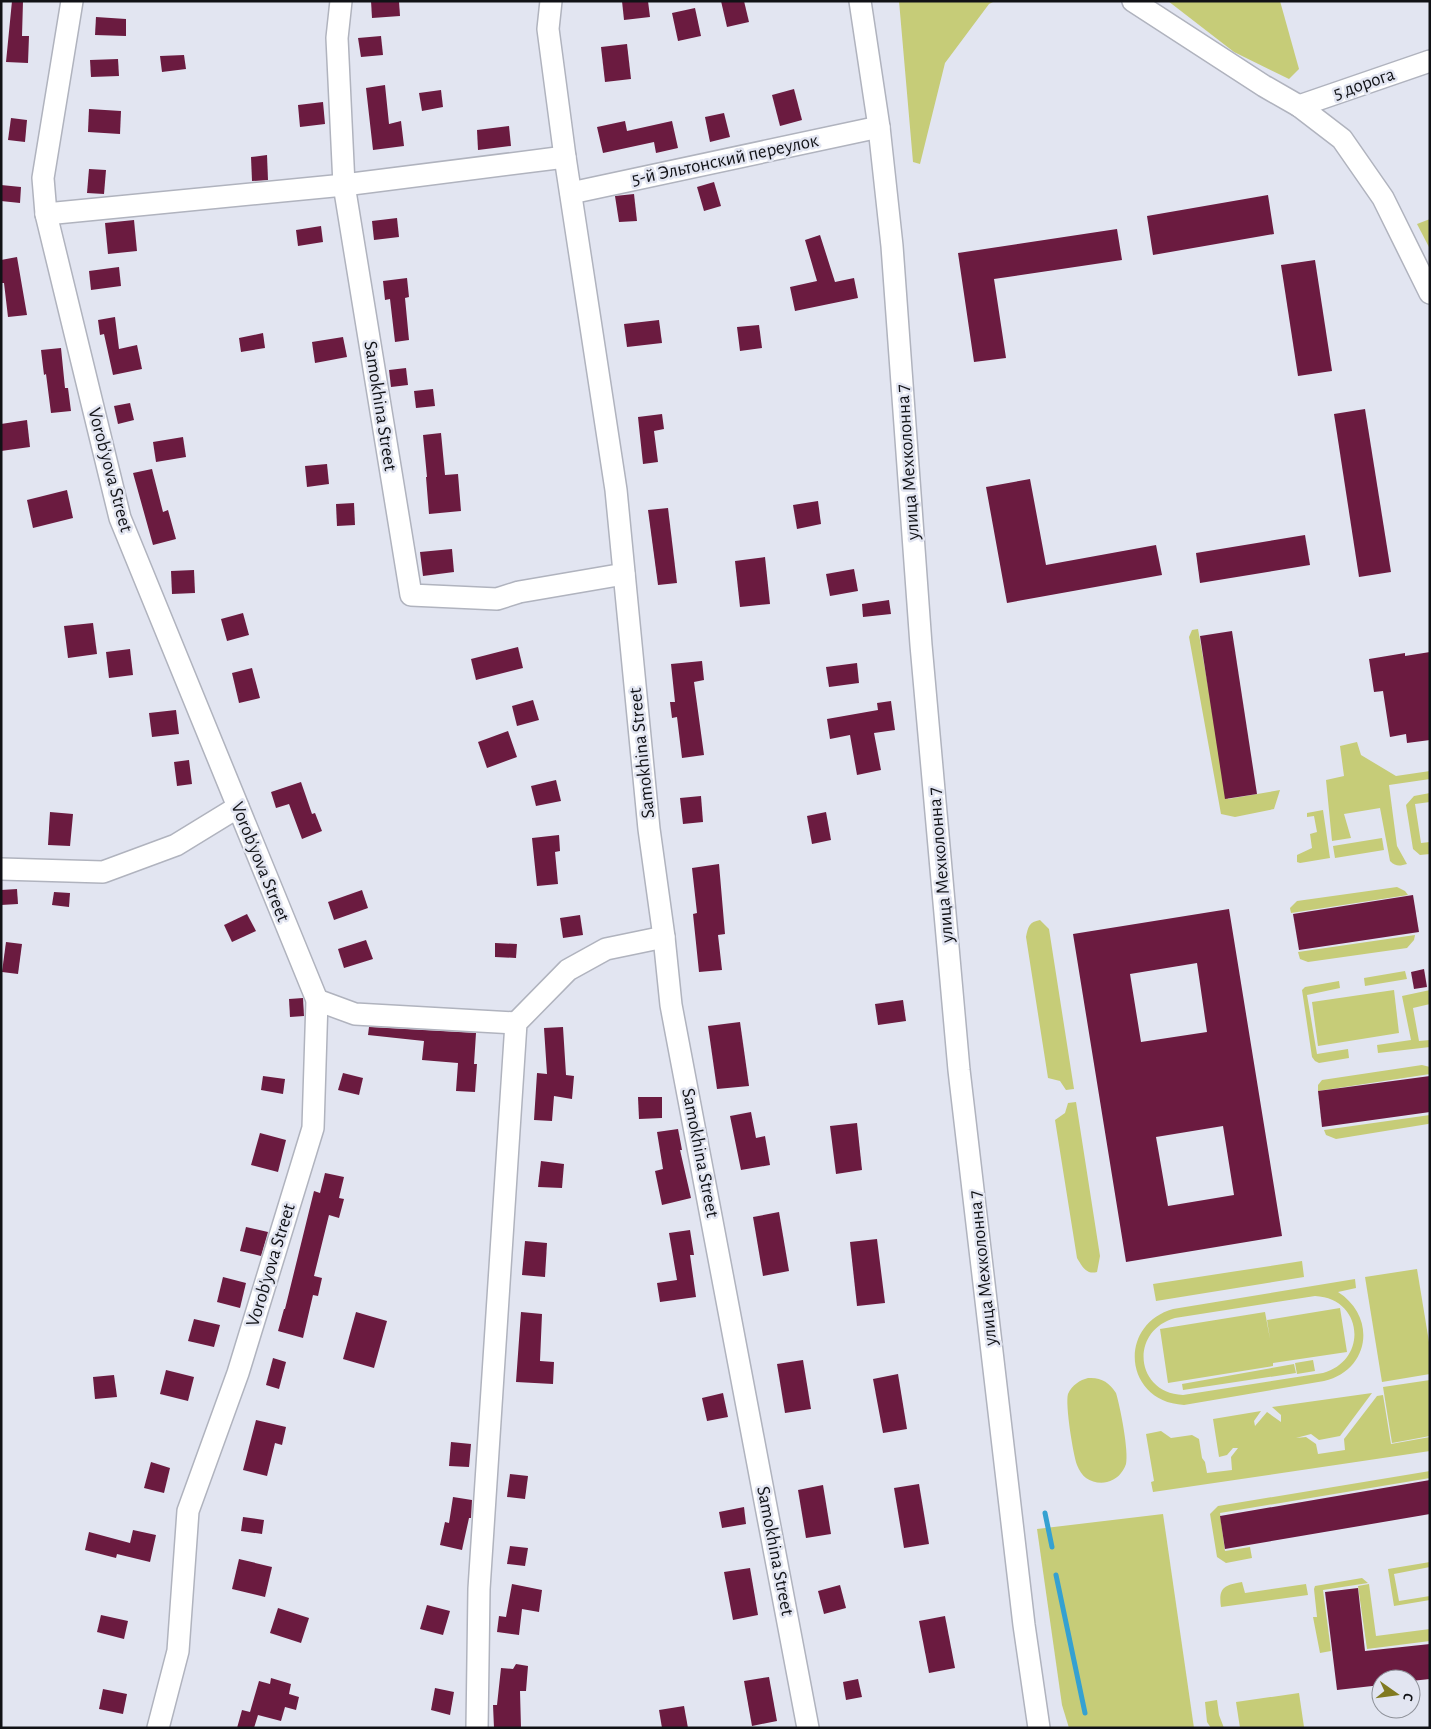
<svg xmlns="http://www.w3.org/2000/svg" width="1431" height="1729" font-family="'Alegreya Sans',sans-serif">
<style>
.green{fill:#c6cc78;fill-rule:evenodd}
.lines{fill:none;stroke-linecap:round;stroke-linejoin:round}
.stream{stroke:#35a1d1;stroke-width:5}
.building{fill:#6b1b40;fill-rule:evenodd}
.minor-casing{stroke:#b0b3be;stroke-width:24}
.minor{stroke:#fff;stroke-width:21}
.labels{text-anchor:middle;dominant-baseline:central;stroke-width:5;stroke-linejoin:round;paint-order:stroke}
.street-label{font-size:19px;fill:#111216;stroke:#e2e5f1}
</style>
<rect width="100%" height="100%" fill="#e2e5f1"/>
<g class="green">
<path d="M899 1H995L989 4 945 63 920 164 913 162Z"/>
<path d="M1168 1H1280L1299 69 1289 79 1234 52Z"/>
<path d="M1430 219V249L1417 224Z"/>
<path d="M1198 629 1228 799 1280 790 1274 809 1235 817 1221 814 1189 637 1192 630Z"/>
<path d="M1357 742 1361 755 1396 776 1430 771V779L1389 785 1397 846 1407 864C1400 866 1396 867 1390 861L1380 808 1344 814 1351 838 1332 841 1326 780 1344 776 1340 746Z"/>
<path d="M1430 793V802L1415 804 1421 843 1430 842V854L1420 855 1413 849 1406 805 1414 796Z"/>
<path d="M1323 810 1330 858 1300 863 1297 862V855L1312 848 1310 834 1317 832 1314 816 1307 817V813Z"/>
<path d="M1382 838 1384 850 1335 858 1333 846Z"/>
<path d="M1397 887 1405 891 1408 895 1291 913 1290 908 1297 901Z"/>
<path d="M1040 920 1049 929 1074 1089 1066 1090 1060 1081 1048 1078 1026 937C1028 927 1029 922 1040 920Z"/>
<path d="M1415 935 1414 940 1407 948 1308 962 1300 959 1298 952Z"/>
<path d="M1405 971 1407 979 1365 986 1364 978Z"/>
<path d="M1339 981 1340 988 1307 995 1317 1054 1348 1049 1349 1058 1319 1063 1315 1061 1312 1057 1302 990 1305 987Z"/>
<path d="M1394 990 1399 1033 1318 1046 1312 1002Z"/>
<path d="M1430 990V1004L1413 1008 1419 1041 1430 1040V1047L1378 1053 1377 1045 1411 1040 1402 996Z"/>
<path d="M1422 1065 1430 1067V1074L1318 1091V1085L1322 1080Z"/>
<path d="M1076 1102 1100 1256 1097 1272C1086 1275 1082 1266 1077 1258L1055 1120 1065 1113 1068 1103Z"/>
<path d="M1430 1115V1123L1428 1124 1336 1139 1326 1135 1324 1130Z"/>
<path d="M1302 1261 1304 1277 1156 1301 1153 1284Z"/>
<path d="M1417 1269 1430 1348V1374L1382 1382 1365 1277Z"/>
<path d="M1355 1279 1356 1288 1338 1292C1377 1317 1370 1370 1324 1381L1184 1405C1124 1402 1117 1325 1173 1309ZM1315 1296C1363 1298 1369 1360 1323 1373L1183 1395C1135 1393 1129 1331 1175 1318Z"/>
<path d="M1340 1308 1347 1352 1273 1363V1366L1168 1383 1160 1329 1265 1312 1270 1339 1267 1320Z"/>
<path d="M1313 1360 1315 1371 1297 1374 1295 1363Z"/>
<path d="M1294 1364 1296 1373 1183 1390 1182 1384Z"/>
<path d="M1088 1378C1101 1377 1109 1382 1116 1393 1120 1406 1129 1451 1126 1464 1123 1473 1116 1480 1107 1482 1100 1484 1092 1482 1086 1478 1082 1475 1079 1470 1077 1465 1073 1454 1065 1404 1068 1394 1072 1385 1080 1380 1088 1378Z"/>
<path d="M1430 1380V1436L1392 1443 1383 1387Z"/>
<path d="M1372 1393 1340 1436 1319 1440 1311 1434 1296 1438 1306 1437 1316 1444 1318 1454 1345 1450 1344 1439 1377 1396 1383 1395 1391 1444 1430 1437V1451L1153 1492 1151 1482 1154 1481 1146 1434 1161 1431 1171 1438 1192 1435 1199 1439 1202 1458 1205 1462 1207 1473 1232 1470 1231 1457 1238 1448H1233L1227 1455 1219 1457 1213 1419 1261 1411 1254 1421 1255 1426 1267 1412 1281 1422V1415L1272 1407Z"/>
<path d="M1430 1471V1478L1220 1513 1225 1551 1250 1547 1252 1558 1226 1563 1217 1557 1210 1514 1218 1506Z"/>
<path d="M1163 1514 1194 1728H1069L1062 1705 1037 1529Z"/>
<path d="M1430 1562V1567L1394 1574 1399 1601 1430 1596V1600L1394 1606 1388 1569Z"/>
<path d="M1362 1578 1368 1583 1323 1590 1331 1651 1320 1653 1313 1617H1317L1314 1589 1315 1586Z"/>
<path d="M1242 1582 1245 1593 1306 1584 1308 1595 1221 1607C1218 1587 1225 1585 1242 1582Z"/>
<path d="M1369 1584 1376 1636 1430 1629V1641L1367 1649 1358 1586Z"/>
<path d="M1299 1693 1304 1727 1240 1728 1236 1702Z"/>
<path d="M1217 1700 1219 1715 1224 1728H1211L1207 1722 1205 1702Z"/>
</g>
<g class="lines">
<g class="stream">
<path d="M1045 1513 1052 1547"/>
<path d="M1056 1575 1085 1713"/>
</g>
</g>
<g class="building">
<path d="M12 1H23L22 36H29L28 63 6 62Z"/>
<path d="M371 1H399L400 16 372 18Z"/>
<path d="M622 1H648L650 17 624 20Z"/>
<path d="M721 1H744L749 22 727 27Z"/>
<path d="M695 8 701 36 678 41 672 13Z"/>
<path d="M96 17 126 19V36L95 35Z"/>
<path d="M381 36 383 55 361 57 358 38Z"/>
<path d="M627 44 631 79 605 82 601 47Z"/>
<path d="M184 55 186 69 162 72 160 56Z"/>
<path d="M118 59 119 76 91 77 90 60Z"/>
<path d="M385 85 389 124 401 121 404 146 373 150 366 88Z"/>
<path d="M794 89 802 120 780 126 772 95Z"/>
<path d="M441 90 443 107 422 111 419 93Z"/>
<path d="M323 102 325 124 300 127 298 105Z"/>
<path d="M89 109 121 111 120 134 88 132Z"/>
<path d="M724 113 730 137 710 142 705 117Z"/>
<path d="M11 118 27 120 25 142 8 140Z"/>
<path d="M625 121 627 131 672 121 678 148 656 153 654 142 603 153 597 127Z"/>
<path d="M509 126 511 146 478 150 477 130Z"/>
<path d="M267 155 268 180 252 181 251 157Z"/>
<path d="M89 169 106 170 104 194 87 193Z"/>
<path d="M714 182 721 206 704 211 697 187Z"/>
<path d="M1 185 21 187 20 203 1 201Z"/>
<path d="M634 194 637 221 619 222 615 196Z"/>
<path d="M1268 195 1274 234 1153 255 1147 216Z"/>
<path d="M397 218 399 237 374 240 372 221Z"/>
<path d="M134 220 137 251 108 254 105 223Z"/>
<path d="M321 226 323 242 298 246 296 230Z"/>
<path d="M1117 229 1122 260 994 279 1006 358 974 362 958 253Z"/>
<path d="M820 235 835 282 854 278 858 298 795 311 790 287 817 281 805 240Z"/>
<path d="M17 257 27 315 8 317 4 283H1V260Z"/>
<path d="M1315 260 1332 371 1298 376 1281 265Z"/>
<path d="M119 267 121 286 91 290 89 271Z"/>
<path d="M407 278 409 297 405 298 409 340 395 342 390 299 385 300 383 281Z"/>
<path d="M115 317 119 349 137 345 142 369 113 375 104 334 100 335 98 320Z"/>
<path d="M659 320 662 343 627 347 624 324Z"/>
<path d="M759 325 762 348 740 351 737 327Z"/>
<path d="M263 333 265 348 241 352 239 338Z"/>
<path d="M343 337 347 357 315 363 312 342Z"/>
<path d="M61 348 65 388H68L71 411 51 413 46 374 44 375 41 350Z"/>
<path d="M406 368 408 385 391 387 389 370Z"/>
<path d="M433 389 435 406 416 408 414 391Z"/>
<path d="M130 403 134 420 118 424 114 406Z"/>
<path d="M1365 409 1391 572 1359 577 1334 414Z"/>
<path d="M662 414 664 429 654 431 658 462 643 464 638 417Z"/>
<path d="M27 420 30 447 1 451V424Z"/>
<path d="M441 433 445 475 458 474 461 511 429 514 426 477H427L423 435Z"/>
<path d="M183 437 186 457 156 462 153 442Z"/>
<path d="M327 464 329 484 307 487 305 466Z"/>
<path d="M152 469 163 512 168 510 176 539 153 545 133 473Z"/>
<path d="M1030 479 1046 565 1156 545 1162 575 1007 603 986 487Z"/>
<path d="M67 490 73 518 33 528 27 500Z"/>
<path d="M818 501 821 524 797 529 793 505Z"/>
<path d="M354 503 355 525 337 526 336 504Z"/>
<path d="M668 508 677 583 658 585 648 510Z"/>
<path d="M1305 535 1310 565 1200 583 1196 553Z"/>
<path d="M452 549 454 572 423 576 420 552Z"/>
<path d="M765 557 770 604 740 607 735 561Z"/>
<path d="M854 569 858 591 830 596 826 574Z"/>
<path d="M194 570 195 593 172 594 171 571Z"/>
<path d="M889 600 891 614 863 617 862 604Z"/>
<path d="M243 613 249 635 227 641 221 619Z"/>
<path d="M93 623 97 654 68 658 64 626Z"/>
<path d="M1232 631 1257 794 1225 799 1200 636Z"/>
<path d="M518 647 523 668 476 680 471 659Z"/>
<path d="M130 649 133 675 109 678 106 652Z"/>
<path d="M1430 652V740L1407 743 1406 734 1390 737 1383 691 1374 692 1369 659 1405 653V656Z"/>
<path d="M702 661 704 680 694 682 704 755 682 758 677 717 672 718 670 702H675L671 664Z"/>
<path d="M857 663 859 683 829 687 826 667Z"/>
<path d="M252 668 260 698 239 703 232 673Z"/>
<path d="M533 700 539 720 517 726 512 706Z"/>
<path d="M891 701 895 730 874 733 881 770 857 775 850 735 830 739 827 719 878 710 877 703Z"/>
<path d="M176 710 179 734 152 737 149 713Z"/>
<path d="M508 731 517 757 487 768 478 742Z"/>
<path d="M189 760 192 784 177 786 174 762Z"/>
<path d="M556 780 561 801 536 806 531 786Z"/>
<path d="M301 782 312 814 315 813 322 831 302 839 289 804 276 808 271 792Z"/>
<path d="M701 796 703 822 683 824 680 798Z"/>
<path d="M50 812 73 814 70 846 48 845Z"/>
<path d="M826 812 831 840 812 844 807 816Z"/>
<path d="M559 835 560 851 555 852 558 884 537 886 532 838Z"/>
<path d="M719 864 725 934 718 935 722 970 699 972 693 914 697 913 692 868Z"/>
<path d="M17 889 18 904 1 905V890Z"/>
<path d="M362 890 368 908 334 920 328 902Z"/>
<path d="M54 892 70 893 69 907 52 905Z"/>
<path d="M1413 895 1419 932 1299 950 1293 914Z"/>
<path d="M1229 909 1282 1236 1126 1262 1073 934ZM1197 963 1207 1032 1141 1042 1130 974ZM1223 1126 1234 1195 1168 1206 1156 1137Z"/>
<path d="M247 914 256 931 232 942 224 925Z"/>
<path d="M580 915 583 935 563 938 560 918Z"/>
<path d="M366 940 373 959 344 968 338 949Z"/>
<path d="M6 942 22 944 18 974 2 972Z"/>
<path d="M495 943 517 944 516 958 495 957Z"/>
<path d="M1424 969 1427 987 1414 989 1411 972Z"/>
<path d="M303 998 304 1016 290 1017 289 999Z"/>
<path d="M903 1000 906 1021 878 1025 875 1004Z"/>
<path d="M740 1022 749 1086 717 1089 708 1026Z"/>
<path d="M369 1027 476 1033 474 1064H477L475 1092 456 1091 458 1063 422 1060 424 1041 368 1035Z"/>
<path d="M563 1027 566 1075 574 1076 572 1099 554 1096 552 1121 534 1120 537 1073 547 1074 544 1028Z"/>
<path d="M343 1073 363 1078 359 1095 338 1090Z"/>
<path d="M263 1076 285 1079 283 1094 261 1090Z"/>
<path d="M1430 1076V1112L1322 1127 1318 1091Z"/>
<path d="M638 1097H662V1118L639 1119Z"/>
<path d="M751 1112 756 1138 765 1136 770 1165 741 1170 730 1116Z"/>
<path d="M857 1123 862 1170 836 1174 830 1126Z"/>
<path d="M678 1129 682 1150H680L691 1198 662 1205 655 1171 663 1169 657 1132Z"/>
<path d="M260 1133 286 1140 278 1172 251 1165Z"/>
<path d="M541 1161 564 1164 562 1188 538 1187Z"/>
<path d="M325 1173 344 1177 339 1198 344 1199 339 1218 329 1215 314 1276 322 1278 318 1296 313 1295 303 1338 278 1331 284 1309H285L314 1191 320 1193Z"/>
<path d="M779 1212 789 1271 763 1276 753 1217Z"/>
<path d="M246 1227 268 1232 261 1256 240 1251Z"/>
<path d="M690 1230 694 1255H690L696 1297 660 1302 657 1283 677 1280 669 1233Z"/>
<path d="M877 1239 885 1303 857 1306 850 1242Z"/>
<path d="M525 1241 547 1243 545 1277 522 1275Z"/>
<path d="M223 1277 246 1283 240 1308 217 1302Z"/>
<path d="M356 1312 387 1321 374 1368 343 1359Z"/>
<path d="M521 1312 542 1314 540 1361 554 1362 553 1384 516 1382Z"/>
<path d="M194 1319 220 1325 214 1347 188 1341Z"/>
<path d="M273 1358 286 1362 279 1389 266 1385Z"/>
<path d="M803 1360 811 1409 785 1413 777 1364Z"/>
<path d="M166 1370 194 1377 188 1401 160 1394Z"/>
<path d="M898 1374 907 1429 883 1433 873 1379Z"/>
<path d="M114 1375 117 1397 95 1399 93 1377Z"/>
<path d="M723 1393 728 1417 707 1421 702 1398Z"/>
<path d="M256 1420 286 1427 282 1445 275 1443 267 1476 243 1470Z"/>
<path d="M451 1442 471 1444 469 1467 449 1466Z"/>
<path d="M151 1462 170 1468 164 1493 144 1488Z"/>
<path d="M510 1474 528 1476 525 1499 507 1497Z"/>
<path d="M1430 1480V1514L1225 1549 1220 1516Z"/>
<path d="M919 1484 929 1544 904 1548 894 1488Z"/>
<path d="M823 1485 831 1534 806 1538 798 1490Z"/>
<path d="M453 1497 472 1500 471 1518H469L462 1550 440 1545 445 1522 449 1523Z"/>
<path d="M744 1507 746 1524 722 1528 719 1512Z"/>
<path d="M243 1517 264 1520 262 1534 241 1531Z"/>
<path d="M133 1530 156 1535 150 1562 117 1554 116 1558 85 1550 89 1532 130 1543Z"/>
<path d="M510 1546 528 1548 525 1566 507 1564Z"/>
<path d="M239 1559 272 1567 265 1597 232 1589Z"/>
<path d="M750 1568 758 1615 733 1620 724 1572Z"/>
<path d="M512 1584 542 1590 539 1612 522 1609 519 1635 497 1632 499 1616 506 1617Z"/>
<path d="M840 1585 846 1608 824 1614 818 1591Z"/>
<path d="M1358 1588 1365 1651 1430 1644V1679L1411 1681V1679H1381V1685L1337 1690 1325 1592Z"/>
<path d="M427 1605 450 1611 443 1635 420 1629Z"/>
<path d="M278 1608 309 1618 301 1643 270 1633Z"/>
<path d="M101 1615 128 1621 124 1639 97 1632Z"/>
<path d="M945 1616 955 1668 929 1673 919 1621Z"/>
<path d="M516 1664 528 1666 526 1691H520L521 1728H494L493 1705H497L501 1668 513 1669Z"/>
<path d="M769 1677 777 1721 752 1726 744 1681Z"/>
<path d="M271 1678 291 1684 289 1694 299 1697 296 1710 285 1707 281 1721 258 1715 254 1728H237L242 1710 250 1712 259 1681 270 1684Z"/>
<path d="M858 1679 862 1697 846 1700 843 1682Z"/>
<path d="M435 1688 454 1692 450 1715 431 1710Z"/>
<path d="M103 1689 127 1694 123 1714 99 1709Z"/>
<path d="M684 1706 688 1728H662L659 1710Z"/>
</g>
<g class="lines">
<g class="minor-casing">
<g id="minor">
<path d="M72 1 43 178 46 214 120 518 317 1000 313 1128 238 1373 188 1511 178 1651 158 1728"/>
<path d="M341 1 337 38 344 185 411 595 497 599 519 592 624 574"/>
<path d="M551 1 548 29 565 157 616 490 649 829 664 937 671 1005 808 1728"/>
<path d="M860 1 879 127 892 246 921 645 959 1070 1024 1625 1039 1728"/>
<path d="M1133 1 1264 86 1299 106 1342 139 1383 198 1430 293"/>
<path d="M1299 106 1430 61"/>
<path d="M571 193 879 127"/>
<path d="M46 214 344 185 565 157"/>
<path d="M1 869 103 872 176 845 238 807"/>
<path d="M317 1000 355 1014 516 1023"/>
<path d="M477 1728 479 1589 516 1023 568 970 606 949 664 937"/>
</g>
</g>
<use href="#minor" class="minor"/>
</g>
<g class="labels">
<g class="street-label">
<text transform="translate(1364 84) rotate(-19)">5 дорога</text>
<text transform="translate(725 160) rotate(-12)">5-й Эльтонский переулок</text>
<text transform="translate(380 406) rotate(81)">Samokhina Street</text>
<text transform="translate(908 462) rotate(-94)">улица Мехколонна 7</text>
<text transform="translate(110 470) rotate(75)">Vorob'yova Street</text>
<text transform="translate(642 753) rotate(-96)">Samokhina Street</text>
<text transform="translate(260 862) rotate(68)">Vorob'yova Street</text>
<text transform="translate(941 865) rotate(-95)">улица Мехколонна 7</text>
<text transform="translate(700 1153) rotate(79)">Samokhina Street</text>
<text transform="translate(271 1265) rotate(-73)">Vorob'yova Street</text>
<text transform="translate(983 1268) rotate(-96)">улица Мехколонна 7</text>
<text transform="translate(775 1551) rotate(79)">Samokhina Street</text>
</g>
</g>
<rect width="1431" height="1729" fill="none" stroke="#111216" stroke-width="5"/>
<g transform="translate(1396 1694) rotate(104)"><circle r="24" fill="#e2e5f1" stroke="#8e9199"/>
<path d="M0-4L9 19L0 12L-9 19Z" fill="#817a20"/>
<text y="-8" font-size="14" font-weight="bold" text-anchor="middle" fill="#111216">С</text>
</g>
</svg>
